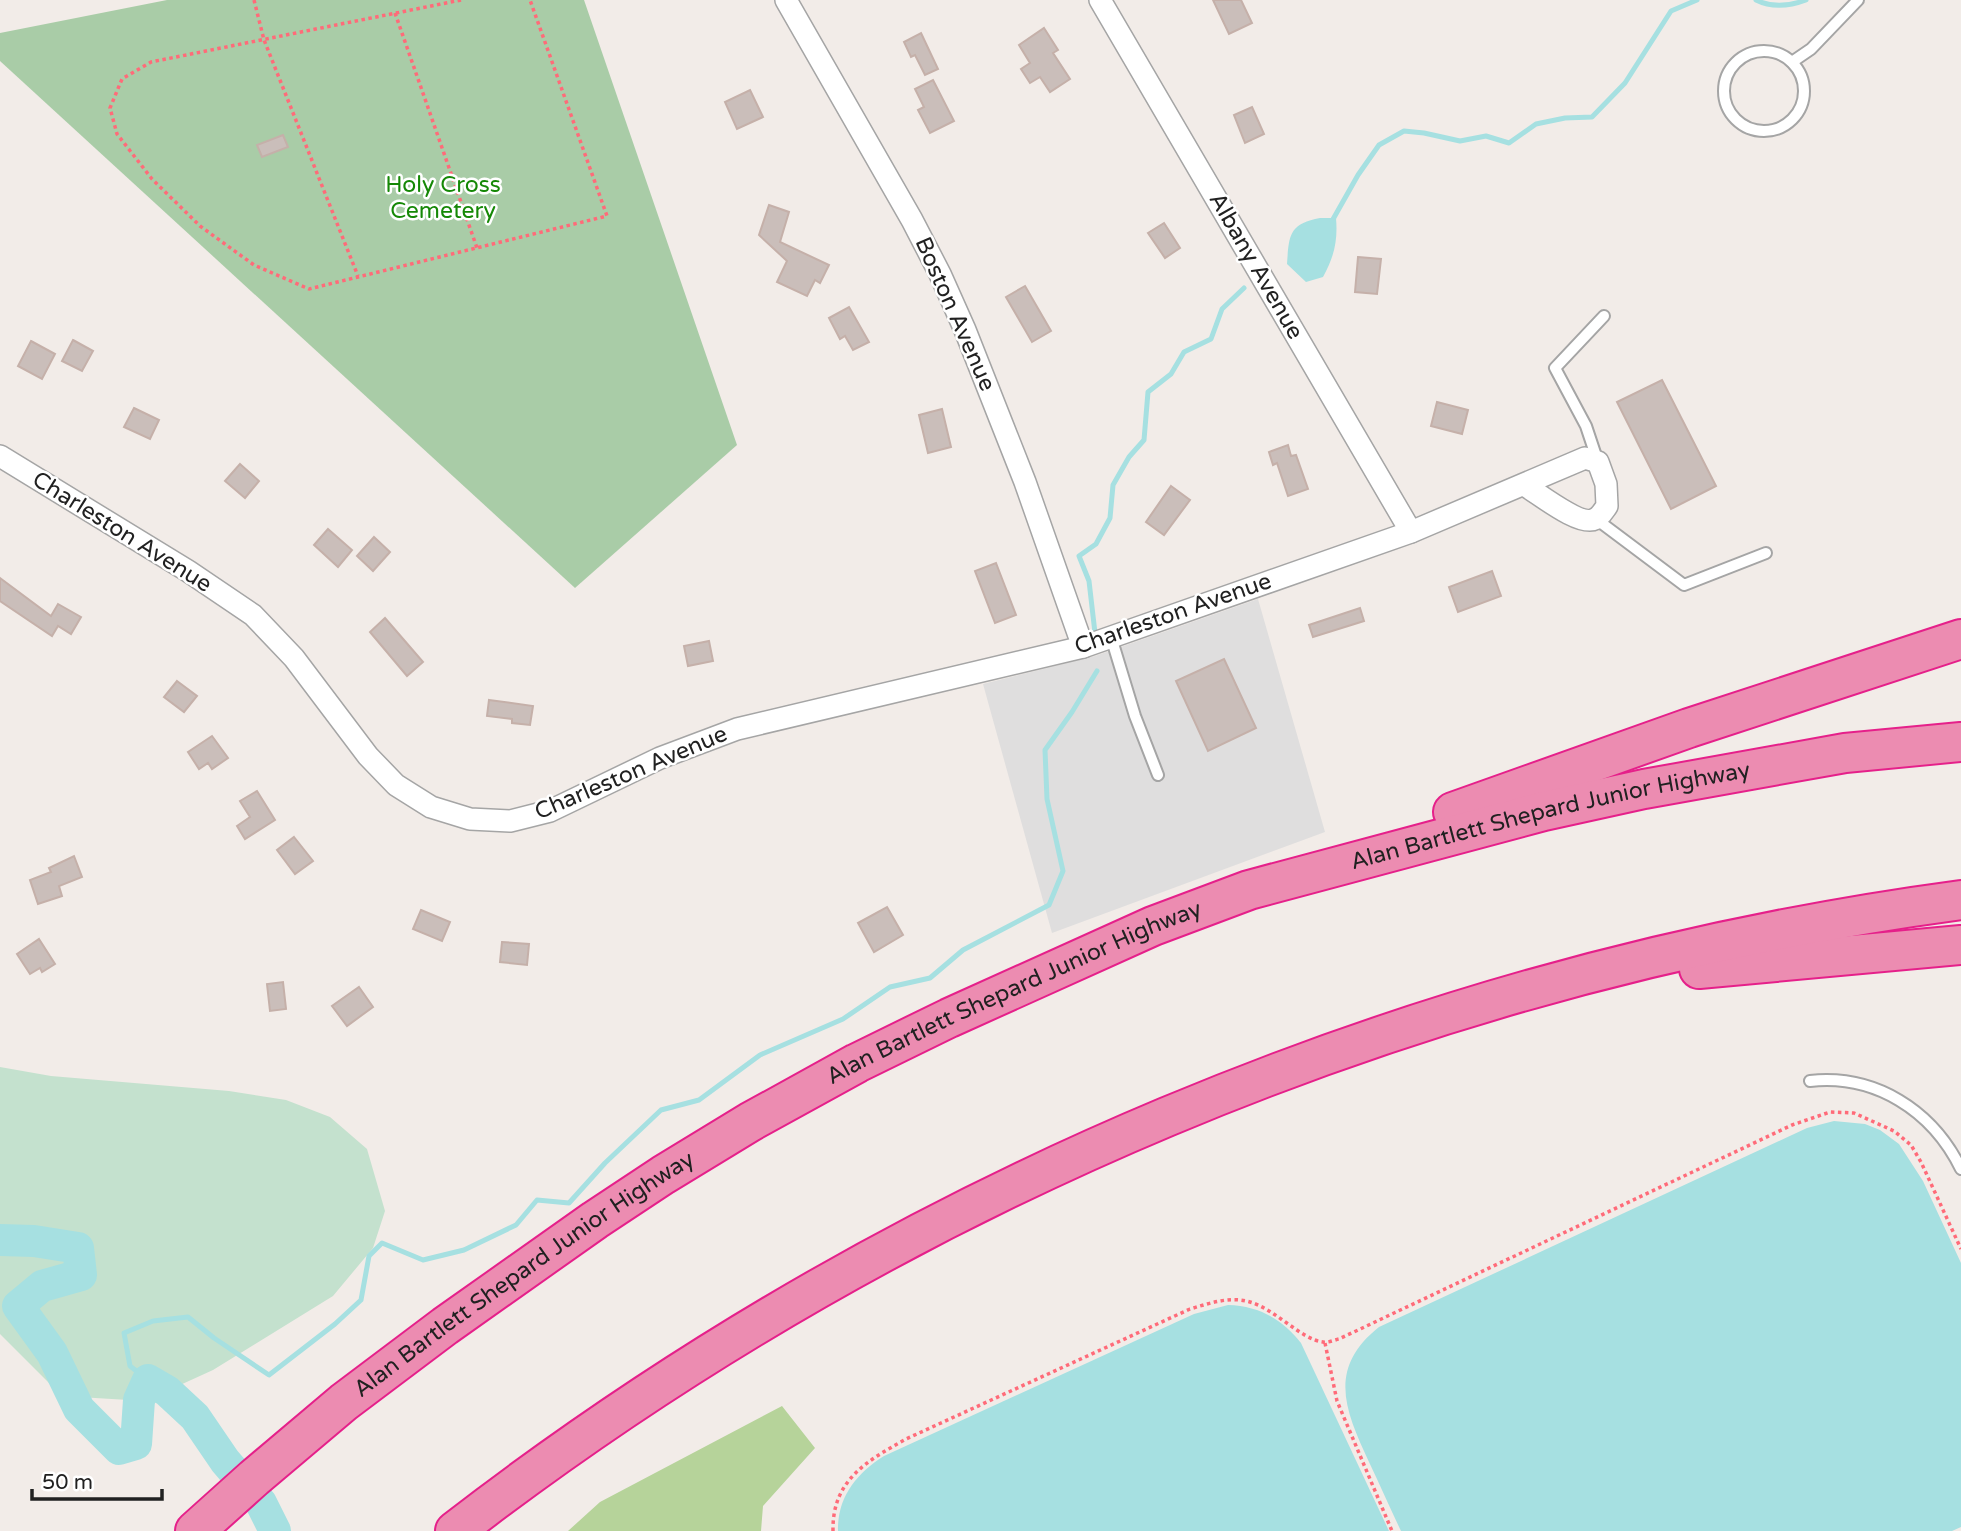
<svg xmlns="http://www.w3.org/2000/svg" width="1961" height="1531" font-family="'Varela Round',sans-serif">
<style>
.residential{fill:#dfdede}
.forest{fill:#b6d39a}
.wetland{fill:#c4e1ce}
.cemetery{fill:#a9cca7}
.water{fill:#a6e0e1}
.lines{fill:none;stroke-linecap:round;stroke-linejoin:round}
.stream{stroke:#a6e0e1;stroke-width:5}
.river{stroke:#a6e0e1;stroke-width:32}
.building{fill:#cabeba;stroke:#c5b0a9;stroke-width:2}
.lane-casing{stroke:#a5a5a5;stroke-width:14}
.street-casing{stroke:#a5a5a5;stroke-width:24}
.highway-casing{stroke:#e5208a;stroke-width:42}
.path{stroke:#ff6b79;stroke-width:3.5;stroke-dasharray:3.5 3.5;stroke-linecap:butt}
.lane{stroke:#fff;stroke-width:10}
.street{stroke:#fff;stroke-width:21}
.highway{stroke:#ec8cb1;stroke-width:38}
.labels{text-anchor:middle;dominant-baseline:central;stroke-width:5;stroke-linejoin:round;paint-order:stroke}
.park-label{font-size:23px;fill:#158806;stroke:#fff}
.street-label{font-size:23px;fill:#212121;stroke:#fff}
</style>
<rect width="100%" height="100%" fill="#f2ece8"/>
<path class="residential" d="M1258 599 1325 832 1052 933 983 684 1095 656Z"/>
<path class="forest" d="M782 1406 815 1448 763 1506 761 1531H568L600 1502Z"/>
<path class="wetland" d="M0 1067 51 1076 229 1091 286 1100 330 1117 367 1149 385 1211 373 1248 333 1296 213 1370 145 1401 62 1396 0 1334Z"/>
<path class="cemetery" d="M167 0H584L737 445 575 588 0 61V33Z"/>
<g class="water">
<path d="M1320 218H1336C1338 241 1334 257 1323 277L1306 282 1287 264C1289 235 1289 224 1320 218Z"/>
<path d="M1834 1121 1865 1124 1880 1130 1899 1144 1923 1181 1961 1263V1527L1952 1531H1401C1390 1508 1380 1485 1369 1462 1346 1412 1326 1369 1379 1327L1807 1128Z"/>
<path d="M1228 1305C1259 1306 1282 1319 1301 1343L1389 1531H838C837 1497 857 1473 884 1456L1194 1314Z"/>
</g>
<g class="lines">
<g class="stream">
<path d="M1756 0C1772 8 1790 6 1806 0"/>
<path d="M1332 221 1358 175 1379 145 1404 131 1424 133 1460 141 1486 136 1509 143 1536 124 1565 118 1592 117 1625 83 1671 11 1697 0"/>
<path d="M1095 633 1089 581 1079 556 1096 544 1110 518 1113 485 1129 457 1144 440 1148 392 1171 374 1184 352 1211 339 1222 309 1244 288"/>
<path d="M148 1380 130 1366 124 1333 153 1321 188 1317 214 1338 269 1375 335 1324 361 1300 369 1256 382 1243 423 1260 464 1250 516 1225 537 1200 569 1203 605 1163 661 1110 699 1100 760 1055 843 1019 890 987 930 978 963 950 1049 905 1063 871 1047 799 1045 750 1072 712 1097 671"/>
</g>
<path class="river" d="M0 1240 34 1241 78 1248 81 1275 42 1286 18 1306 52 1353 79 1409 119 1449 136 1444 139 1400 148 1380 167 1391 195 1417 225 1461 261 1503 275 1531"/>
</g>
<g class="building">
<path d="M1213 0H1241L1252 23 1229 34Z"/>
<path d="M1044 28 1058 50 1053 53 1070 79 1050 92 1040 77 1030 83 1021 69 1030 63 1019 45Z"/>
<path d="M921 33 938 69 925 75 915 55 911 57 904 42Z"/>
<path d="M933 80 954 121 930 133 918 110 924 107 915 89Z"/>
<path d="M750 90 763 117 737 129 725 102Z"/>
<path d="M1252 107 1264 134 1245 143 1234 115Z"/>
<path d="M283 135 288 147 262 157 257 145Z"/>
<path d="M769 205 789 212 780 242 829 265 820 283 815 280 807 296 777 282 787 261 759 235Z"/>
<path d="M1164 223 1180 248 1165 258 1148 233Z"/>
<path d="M1358 257 1381 259 1377 294 1355 292Z"/>
<path d="M1025 286 1051 331 1032 342 1006 297Z"/>
<path d="M849 307 869 342 853 350 845 336 840 339 829 318Z"/>
<path d="M73 340 93 351 82 371 62 361Z"/>
<path d="M31 341 55 354 42 379 18 366Z"/>
<path d="M1662 380 1716 486 1671 509 1617 402Z"/>
<path d="M1437 402 1468 410 1462 434 1431 426Z"/>
<path d="M134 408 159 420 150 439 124 427Z"/>
<path d="M942 409 951 447 928 453 919 415Z"/>
<path d="M1288 445 1291 456 1296 455 1308 489 1288 496 1277 463 1273 465 1269 452Z"/>
<path d="M240 464 259 481 245 498 225 481Z"/>
<path d="M1171 486 1190 500 1164 535 1146 522Z"/>
<path d="M328 529 352 550 338 567 314 545Z"/>
<path d="M374 537 390 552 373 571 357 556Z"/>
<path d="M996 563 1016 615 995 623 975 571Z"/>
<path d="M1492 571 1501 596 1458 612 1449 587Z"/>
<path d="M0 578 51 616 58 604 81 617 71 634 58 626 52 636 0 601Z"/>
<path d="M1360 608 1364 621 1313 637 1309 625Z"/>
<path d="M385 618 423 662 407 676 370 632Z"/>
<path d="M709 641 713 661 688 666 684 646Z"/>
<path d="M1224 659 1256 728 1208 751 1176 681Z"/>
<path d="M177 681 197 696 184 712 164 697Z"/>
<path d="M489 700 533 706 530 725 512 723V719L487 716Z"/>
<path d="M212 736 228 758 212 769 208 763 199 769 188 752Z"/>
<path d="M257 791 275 820 245 839 237 826 250 817 240 801Z"/>
<path d="M294 837 313 861 295 874 277 850Z"/>
<path d="M74 856 82 877 59 886 62 896 38 904 30 880 51 872 49 868Z"/>
<path d="M887 907 903 935 874 952 858 923Z"/>
<path d="M421 910 450 922 442 941 413 929Z"/>
<path d="M39 939 55 964 42 972 40 968 30 974 17 954Z"/>
<path d="M502 942 529 944 527 965 500 962Z"/>
<path d="M283 982 286 1009 270 1011 267 984Z"/>
<path d="M359 987 373 1007 347 1026 332 1006Z"/>
</g>
<g class="lines">
<g class="lane-casing">
<g id="lane">
<circle cx="1764" cy="91" r="40"/>
<path d="M1792 62 1811 49 1858 0"/>
<path d="M1598 462 1586 426 1555 368 1604 316"/>
<path d="M1596 519 1684 585 1766 553"/>
<path d="M1111 637 1135 716 1158 775"/>
<path d="M1810 1081C1875 1074 1932 1110 1961 1169"/>
</g>
</g>
<g class="street-casing">
<g id="street">
<path d="M786 0 912 220 940 274 965 330 1025 482 1083 647"/>
<path d="M1100 0 1411 532"/>
<path d="M0 456 188 571 253 615 294 658 368 756 396 785 431 807 470 819 510 821 550 811 660 758 737 729 1083 647 1411 532 1585 458 1598 462 1606 484 1607 506C1604 510 1600 517 1595 519 1580 527 1538 493 1524 485"/>
</g>
</g>
<g class="highway-casing">
<g id="highway">
<path d="M1453 812 1689 728 1961 639"/>
<path d="M1699 969 1961 945"/>
<path id="s1" d="M195 1531 254 1478 344 1402 445 1326 595 1220 663 1175 750 1122 857 1063 949 1018 1153 926 1249 890 1544 811 1644 789 1845 753 1961 742"/>
<path d="M455 1531C890 1195 1416 973 1961 900"/>
</g>
</g>
<g class="path">
<path d="M254 0 264 40 358 276"/>
<path d="M461 0 151 62 122 79 110 108 117 134 152 179 200 226 254 265 309 289 607 216 530 0"/>
<path d="M395 13 477 248"/>
<path d="M1325 1343 1337 1401 1392 1531"/>
<path d="M833 1531C832 1480 867 1461 906 1439L1190 1309C1210 1303 1230 1296 1250 1302 1275 1309 1302 1340 1323 1342 1328 1343 1334 1340 1339 1339L1792 1125 1830 1112 1854 1113 1894 1131 1911 1145 1921 1162 1961 1249"/>
</g>
<use href="#lane" class="lane"/>
<use href="#street" class="street"/>
<use href="#highway" class="highway"/>
</g>
<g class="labels">
<g class="park-label">
<text x="443" y="185">Holy Cross<tspan x="443" dy="26">Cemetery</tspan></text>
</g>
<g class="street-label">
<text transform="translate(1256 266) rotate(60)">Albany Avenue</text>
<text transform="translate(955 314) rotate(66)">Boston Avenue</text>
<text transform="translate(122 532) rotate(32)">Charleston Avenue</text>
<text transform="translate(1173 614) rotate(-19)">Charleston Avenue</text>
<text transform="translate(631 773) rotate(-23)">Charleston Avenue</text>
<text stroke="none"><textPath href="#s1" startOffset="1552">Alan Bartlett Shepard Junior Highway</textPath></text>
<text stroke="none"><textPath href="#s1" startOffset="985">Alan Bartlett Shepard Junior Highway</textPath></text>
<text stroke="none"><textPath href="#s1" startOffset="418">Alan Bartlett Shepard Junior Highway</textPath></text>
</g>
</g>
<path d="M32 1489v10h130v-10" fill="none" stroke="#212121" stroke-width="3.5"/>
<text x="42" y="1489" font-size="21" fill="#212121" stroke="#ffffff" stroke-width="5" paint-order="stroke">50 m</text>
</svg>
